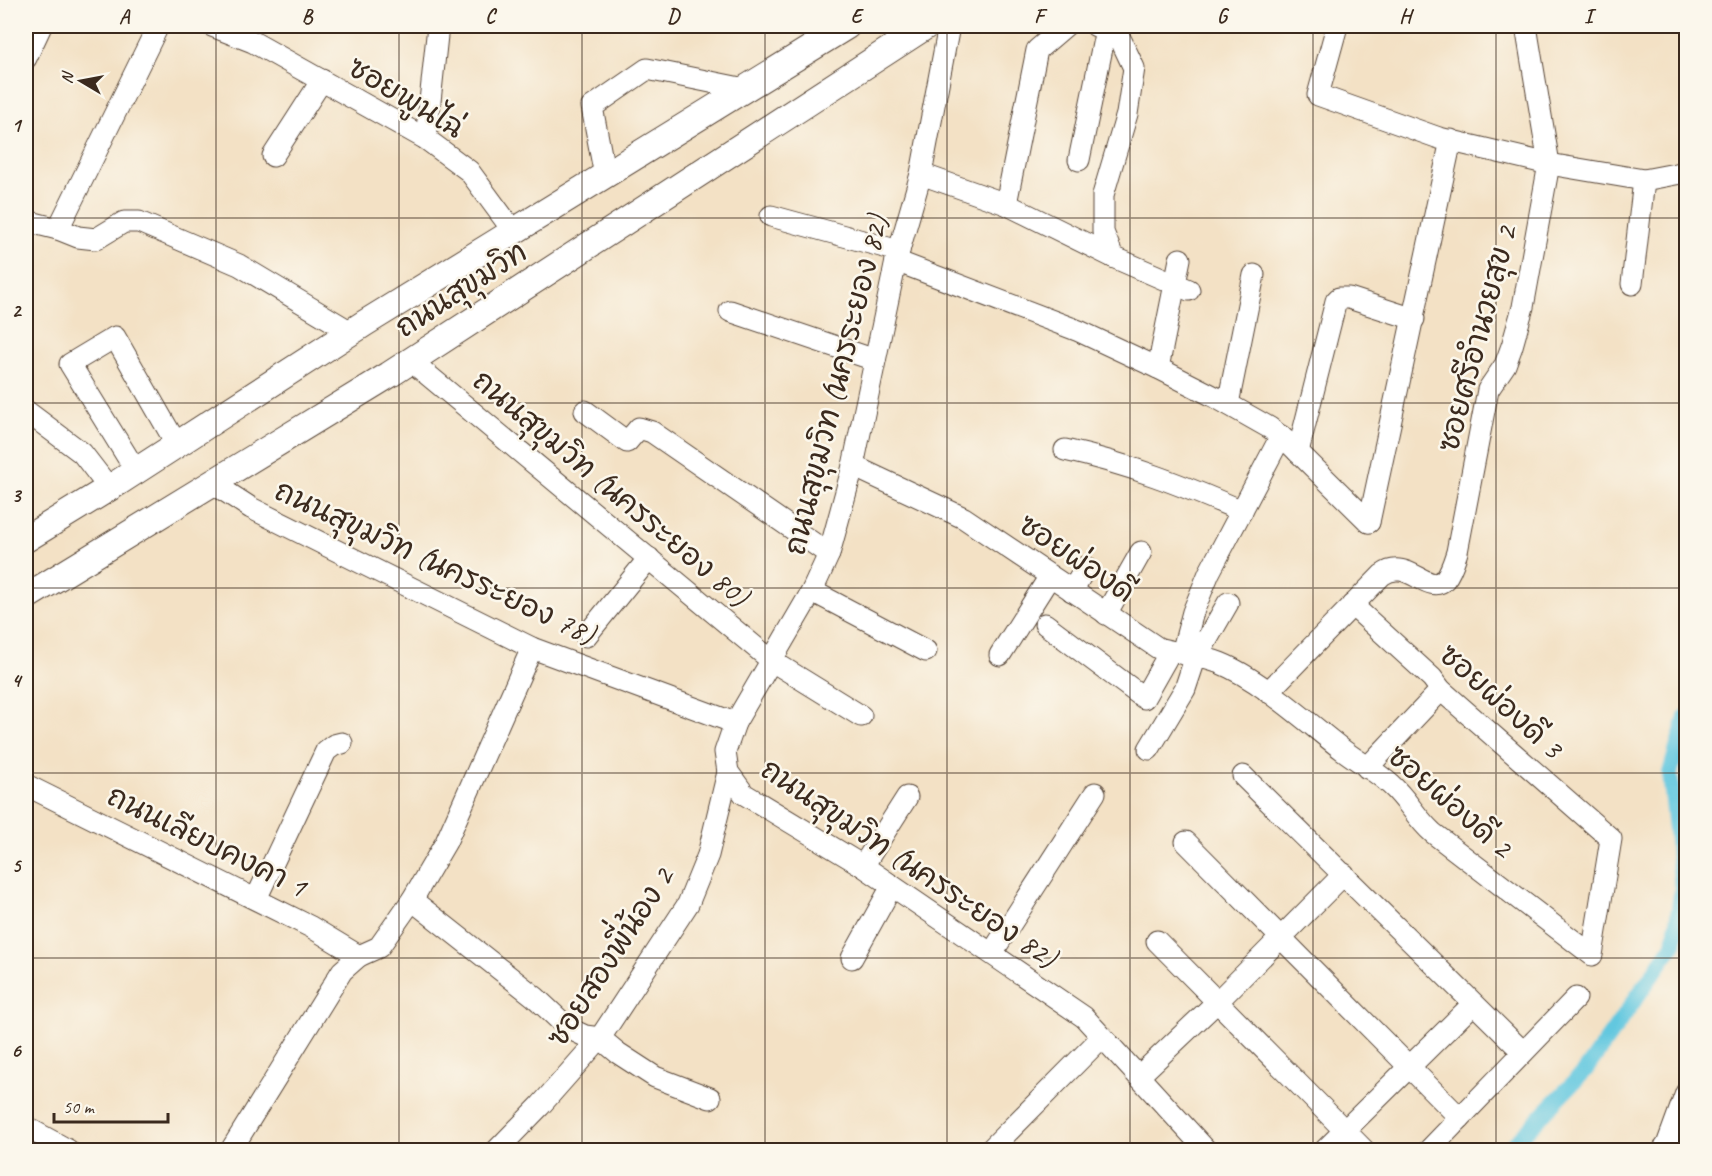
<svg xmlns="http://www.w3.org/2000/svg" width="1712" height="1176" font-family="Caveat,'Playpen Sans Thai',sans-serif">
<style>
.lines{fill:none;stroke-linecap:round;stroke-linejoin:round}
.canal{stroke:#62c7df;stroke-width:16}
.minor-casing{stroke:#574537;stroke-width:23}
.major-casing{stroke:#574537;stroke-width:28}
.minor{stroke:#fff;stroke-width:21}
.major{stroke:#fff;stroke-width:26}
.grid{fill:none;stroke:#3b2a1e;stroke-width:1.5;stroke-opacity:0.55}
.labels{text-anchor:middle;dominant-baseline:central;stroke-width:5;stroke-linejoin:round;paint-order:stroke}
.street-label{font-size:30px;fill:#3b2a1e;stroke:#fbf7ec}
.neatline{fill:none;stroke:#3b2a1e;stroke-width:2}
.grid-label{font-size:20px;text-anchor:middle;font-weight:bold;fill:#3b2a1e}
</style>
<rect width="100%" height="100%" fill="#fbf7ec"/>
<filter id="ink" filterUnits="userSpaceOnUse"><feTurbulence type="fractalNoise" baseFrequency=".0167" numOctaves="2"/><feDisplacementMap in="SourceGraphic" scale="12" xChannelSelector="R" yChannelSelector="G"/><feConvolveMatrix kernelMatrix="1 2 1 2 8 2 1 2 1" color-interpolation-filters="sRGB"/></filter>
<filter id="wash" filterUnits="userSpaceOnUse"><feTurbulence type="fractalNoise" baseFrequency=".008" numOctaves="4" result="noise"/><feDisplacementMap in="SourceGraphic" scale="24" xChannelSelector="R" yChannelSelector="G"/><feGaussianBlur stdDeviation="1.35" result="paint"/><feColorMatrix in="noise" values="0 0 0 0 0 0 0 0 0 0 0 0 0 0 0 0 0 1.4 0 .05"/><feComposite in="paint" operator="in"/></filter>
<g filter="url(#wash)">
<rect width="100%" height="100%" fill="#f3e1c5"/>
<g class="lines">
<path class="canal" d="M1508 1150 1585 1071 1674 944 1682 887 1670 773 1686 717"/>
</g>
</g>
<g filter="url(#ink)">
<g class="lines">
<g class="minor-casing">
<g id="minor">
<path d="M212 26 253 42 426 139 469 171 514 232"/>
<path d="M949 26 921 174 896 261 853 466 829 554 812 591 735 723 725 752 728 772 744 794 863 866 1084 1017 1206 1150"/>
<path d="M1096 26 1118 34 1134 68 1127 114 1103 195V232L1113 257 1189 290"/>
<path d="M1337 26 1318 95 1439 138 1549 164 1644 180 1686 172"/>
<path d="M26 58 41 26"/>
<path d="M426 139 438 26"/>
<path d="M273 156 322 80"/>
<path d="M1079 160 1106 29"/>
<path d="M921 174 1006 204 1113 257"/>
<path d="M605 176 592 107 647 69 745 89"/>
<path d="M1006 204 1037 50 1065 26"/>
<path d="M771 216 899 251"/>
<path d="M26 221 58 229 78 237 96 239 124 222H139L239 265 351 332"/>
<path d="M58 229 158 26"/>
<path d="M896 261 1079 331 1158 368 1217 398 1270 428 1289 443 1369 522"/>
<path d="M1632 284 1644 180"/>
<path d="M730 311 875 360"/>
<path d="M411 361 772 661 861 716"/>
<path d="M1158 368 1180 259"/>
<path d="M1228 404 1254 275"/>
<path d="M26 411 82 453 109 488"/>
<path d="M585 411 627 442 639 428 652 432 829 554"/>
<path d="M1065 450C1129 464 1182 485 1242 511"/>
<path d="M1298 452 1336 301 1339 298H1349L1414 319"/>
<path d="M853 466 964 518 1158 648C1178 654 1200 655 1220 663 1260 679 1308 723 1343 750 1359 762 1377 772 1391 785 1407 799 1416 818 1433 833L1592 955 1611 839 1441 690 1432 678 1352 605"/>
<path d="M136 471 70 364 115 337 177 445"/>
<path d="M214 484 251 508 532 648 735 723"/>
<path d="M1369 522 1451 140"/>
<path d="M812 591 926 651"/>
<path d="M1072 591 1086 567"/>
<path d="M1106 614 1141 552"/>
<path d="M1045 624 1144 698 1170 652"/>
<path d="M586 636 649 558"/>
<path d="M1186 641 1205 643 1228 603"/>
<path d="M1182 653 1193 612 1209 573 1281 436"/>
<path d="M1000 655 1050 576"/>
<path d="M1268 692 1382 575C1408 556 1428 597 1445 579 1451 572 1454 561 1457 552L1488 390 1505 365 1512 346 1523 307 1549 164 1526 26"/>
<path d="M1149 749 1185 689 1196 656"/>
<path d="M1367 768 1441 690"/>
<path d="M1243 776 1523 1052"/>
<path d="M26 785 311 927 359 956"/>
<path d="M1186 842 1460 1118"/>
<path d="M863 866 907 797"/>
<path d="M256 899 326 751 334 745 342 743"/>
<path d="M412 900 535 997 568 1028 585 1036 600 1038 618 1053 655 1077 710 1098"/>
<path d="M1157 941 1364 1150"/>
<path d="M992 953 1095 793"/>
<path d="M852 958 892 886"/>
<path d="M1139 1076 1217 1002 1344 874"/>
<path d="M26 1127 68 1150"/>
<path d="M231 1150 342 971 359 956 379 947 412 900 446 842 532 648"/>
<path d="M497 1150 540 1106 600 1038 688 904 708 855 728 772"/>
<path d="M990 1150 1102 1037"/>
<path d="M1325 1150 1473 1004"/>
<path d="M1429 1150 1576 998"/>
<path d="M1663 1150 1667 1145 1686 1093"/>
</g>
</g>
<g class="major-casing">
<g id="major">
<path d="M26 539 119 482 365 323 847 26"/>
<path d="M26 597 389 375 926 26"/>
</g>
</g>
<use href="#minor" class="minor"/>
<use href="#major" class="major"/>
</g>
</g>
<path class="grid" d="M216 26V1150M399 26V1150M582 26V1150M765 26V1150M947 26V1150M1130 26V1150M1313 26V1150M1496 26V1150M26 218H1686M26 403H1686M26 588H1686M26 773H1686M26 958H1686"/>
<g class="labels">
<g class="street-label">
<text transform="translate(406 97) rotate(31)">ซอยพูนไฉ่</text>
<text transform="translate(461 289) rotate(-33)">ถนนสุขุมวิท</text>
<text transform="translate(1477 339) rotate(-75)">ซอยศรีอำนวยสุข 2</text>
<text transform="translate(836 385) rotate(-76)">ถนนสุขุมวิท (นครระยอง 82)</text>
<text transform="translate(611 488) rotate(40)">ถนนสุขุมวิท (นครระยอง 80)</text>
<text transform="translate(1077 558) rotate(34)">ซอยผ่องดี</text>
<text transform="translate(435 562) rotate(25)">ถนนสุขุมวิท (นครระยอง 78)</text>
<text transform="translate(1501 701) rotate(42)">ซอยผ่องดี 3</text>
<text transform="translate(1450 801) rotate(41)">ซอยผ่องดี 2</text>
<text transform="translate(207 841) rotate(26)">ถนนเลียบคงคา 1</text>
<text transform="translate(909 863) rotate(34)">ถนนสุขุมวิท (นครระยอง 82)</text>
<text transform="translate(610 957) rotate(-57)">ซอยสองพี่น้อง 2</text>
</g>
</g>
<rect width="1712" height="1176" fill="none" stroke="#fbf7ec" stroke-width="66"/>
<g transform="translate(81 81) rotate(280)" stroke="#fbf7ec" stroke-width="4.5" paint-order="stroke">
<path d="M0-4.5L10 22L0 15L-10 22Z" fill="#3b2a1e"/>
<text y="-9" font-size="16" font-weight="bold" text-anchor="middle" fill="#3b2a1e">N</text>
</g>
<path d="M54 1113v9h114v-9" fill="none" stroke="#3b2a1e" stroke-width="3"/>
<text x="63" y="1113" font-size="18" fill="#3b2a1e" stroke="#fbf7ec" stroke-width="4.5" paint-order="stroke">50 m</text>
<rect x="33" y="33" width="1646" height="1110" class="neatline"/>
<g class="grid-label">
<text x="124" y="23">A</text>
<text x="307" y="23">B</text>
<text x="490" y="23">C</text>
<text x="673" y="23">D</text>
<text x="856" y="23">E</text>
<text x="1039" y="23">F</text>
<text x="1222" y="23">G</text>
<text x="1405" y="23">H</text>
<text x="1588" y="23">I</text>
<text x="16" y="132">1</text>
<text x="16" y="317">2</text>
<text x="16" y="502">3</text>
<text x="16" y="687">4</text>
<text x="16" y="872">5</text>
<text x="16" y="1057">6</text>
</g>
</svg>
